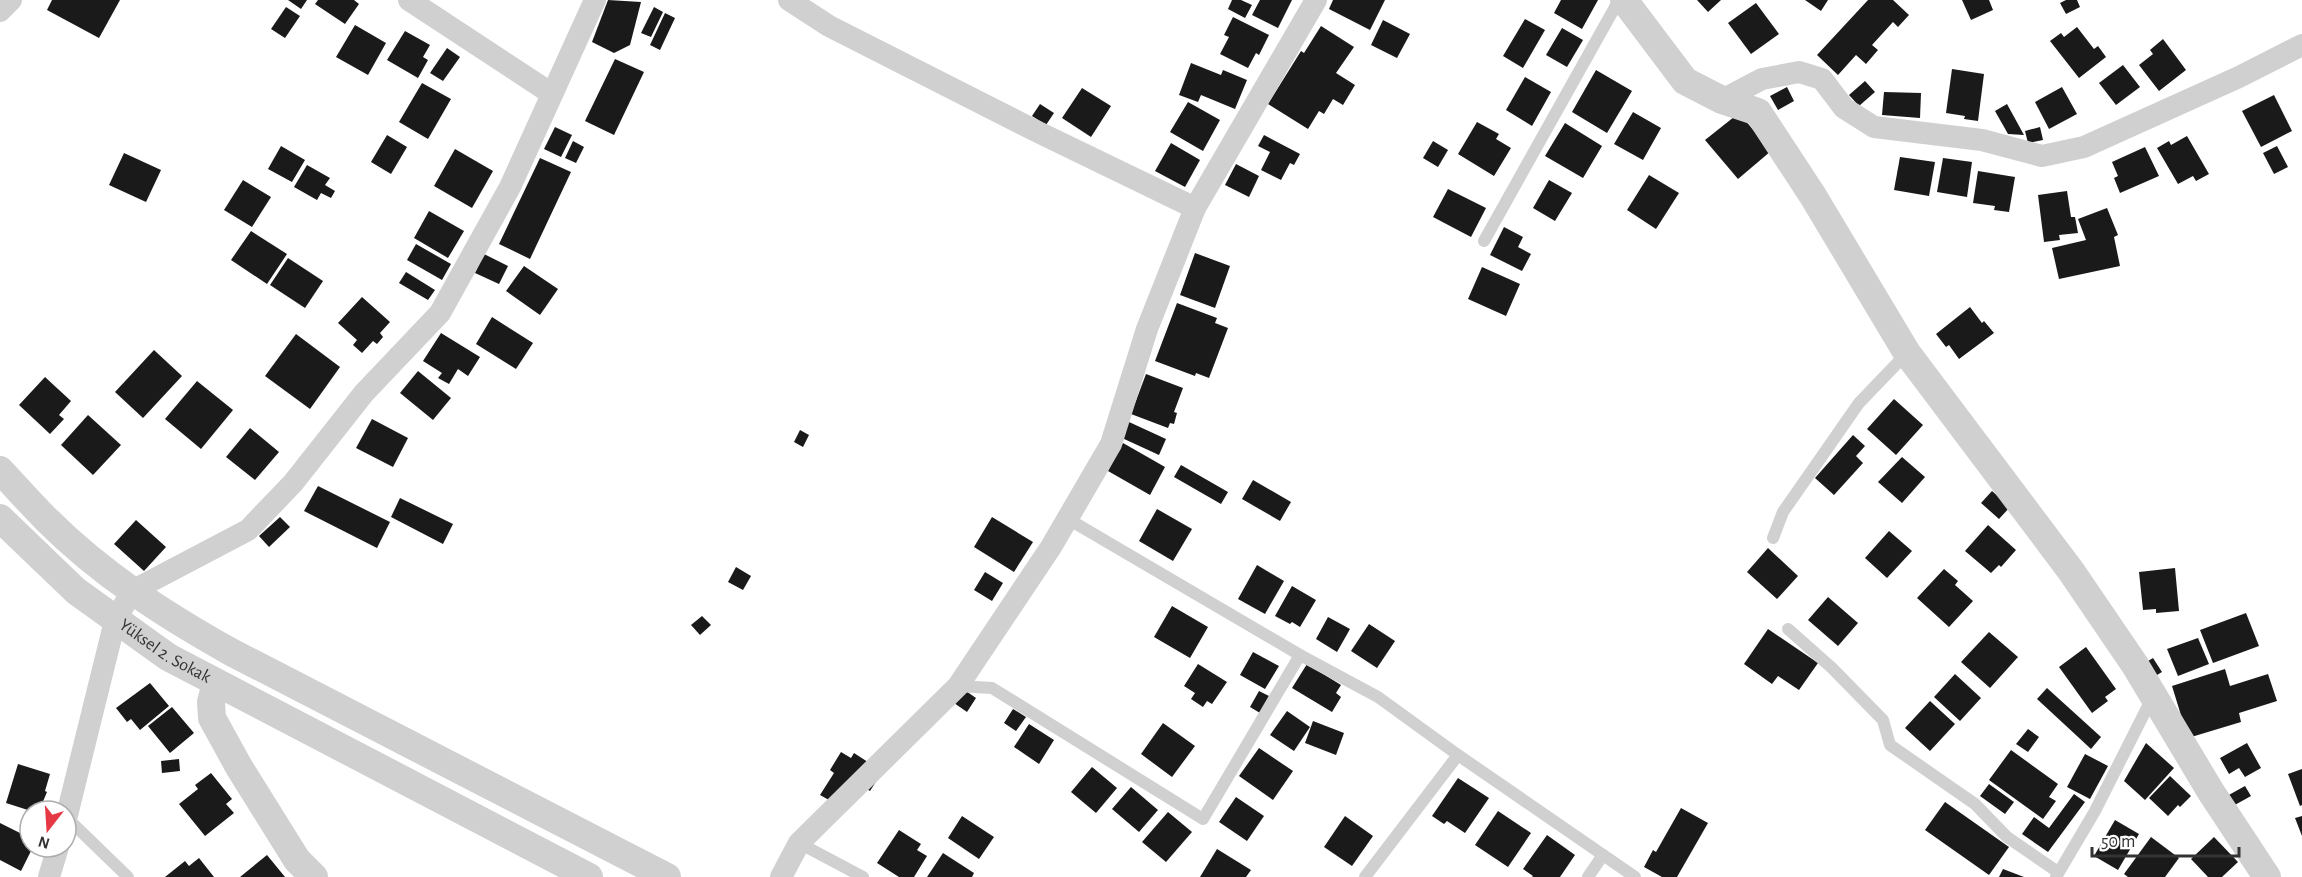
<svg xmlns="http://www.w3.org/2000/svg" width="2302" height="877" font-family="'Alegreya Sans',sans-serif">
<style>
.building{fill:#1a1a1a}
.lines{fill:none;stroke-linecap:round;stroke-linejoin:round}
.service{stroke:#d0d0d0;stroke-width:12}
.minor{stroke:#d0d0d0;stroke-width:22}
.tertiary{stroke:#d0d0d0;stroke-width:28}
.labels{text-anchor:middle;dominant-baseline:central;stroke-width:6;stroke-linejoin:round;paint-order:stroke}
.street-label{font-size:18px;fill:#333;stroke:#fff}
</style>
<rect width="100%" height="100%" fill="#fff"/>
<g class="building">
<path d="M52 0H120L99 38 47 10Z"/>
<path d="M288 0H307L301 9Z"/>
<path d="M318 0H354L359 4 345 24 315 4Z"/>
<path d="M608 0 641 2 630 45 614 53 592 42Z"/>
<path d="M1232 0H1241L1252 5 1245 18 1228 9Z"/>
<path d="M1260 0H1292L1278 28 1252 15Z"/>
<path d="M1333 0H1385L1370 30 1329 9Z"/>
<path d="M1561 0H1598L1582 29 1554 13Z"/>
<path d="M1697 0H1721L1708 12Z"/>
<path d="M1805 0H1828L1821 11Z"/>
<path d="M1868 0H1893L1909 15 1898 27 1893 22 1872 45 1878 50 1866 64 1856 55 1838 75 1817 55Z"/>
<path d="M1962 0H1989L1993 10 1971 20Z"/>
<path d="M2066 0H2077L2080 7 2066 14 2060 3Z"/>
<path d="M1756 3 1779 34 1751 54 1728 23Z"/>
<path d="M286 7 300 16 285 38 271 29Z"/>
<path d="M654 7 663 12 651 37 641 33Z"/>
<path d="M665 13 675 18 660 50 650 45Z"/>
<path d="M1233 17 1269 35 1259 55 1256 53 1248 68 1220 54 1229 37 1224 35Z"/>
<path d="M1525 19 1545 30 1523 68 1503 56Z"/>
<path d="M1383 20 1410 34 1397 58 1371 45Z"/>
<path d="M355 25 386 43 368 75 336 57Z"/>
<path d="M1321 26 1354 47 1336 73 1355 85 1343 105 1333 99 1324 114 1319 111 1308 129 1268 104 1301 51 1304 53Z"/>
<path d="M2077 27 2094 49 2098 46 2106 57 2079 78 2050 41 2061 33 2064 37Z"/>
<path d="M1562 28 1583 40 1567 67 1546 55Z"/>
<path d="M405 31 430 45 423 57 428 60 418 78 387 60Z"/>
<path d="M2163 39 2186 70 2159 91 2139 65 2153 54 2150 50Z"/>
<path d="M447 48 460 57 443 81 430 73Z"/>
<path d="M615 59 644 72 614 135 585 121Z"/>
<path d="M1191 63 1221 75 1223 70 1247 80 1235 109 1201 95 1198 102 1179 95Z"/>
<path d="M2123 65 2140 87 2116 105 2099 83Z"/>
<path d="M1952 69 1984 74 1978 121 1964 119 1965 116 1946 113Z"/>
<path d="M1596 70 1632 91 1607 133 1572 112Z"/>
<path d="M1525 77 1551 92 1532 126 1506 110Z"/>
<path d="M1865 81 1875 92 1859 106 1849 95Z"/>
<path d="M422 83 451 99 428 139 399 122Z"/>
<path d="M1787 87 1794 101 1778 110 1770 96Z"/>
<path d="M2062 87 2077 114 2049 129 2035 102Z"/>
<path d="M1082 88 1111 106 1091 137 1062 118Z"/>
<path d="M1884 92 1921 93 1920 118 1882 115Z"/>
<path d="M2274 95 2292 131 2261 147 2242 111Z"/>
<path d="M1188 102 1220 120 1203 151 1170 132Z"/>
<path d="M1040 104 1054 113 1046 125 1032 116Z"/>
<path d="M2007 104 2024 135 2008 134 1995 111Z"/>
<path d="M1633 112 1661 128 1643 160 1614 144Z"/>
<path d="M1739 113 1771 151 1738 179 1705 140Z"/>
<path d="M1477 122 1499 134 1496 139 1511 148 1494 176 1458 154Z"/>
<path d="M1565 123 1602 146 1583 178 1545 156Z"/>
<path d="M555 127 572 135 561 157 544 149Z"/>
<path d="M2040 127 2043 140 2028 143 2025 131Z"/>
<path d="M387 135 407 147 391 174 371 162Z"/>
<path d="M1264 135 1300 154 1294 165 1290 163 1281 180 1261 170 1270 152 1258 146Z"/>
<path d="M2187 136 2209 174 2196 181 2193 176 2178 184 2157 148 2169 141 2171 145Z"/>
<path d="M573 141 584 147 576 163 565 158Z"/>
<path d="M1433 141 1448 150 1438 167 1423 158Z"/>
<path d="M1171 143 1200 160 1185 187 1155 171Z"/>
<path d="M281 146 305 160 292 182 268 169Z"/>
<path d="M2277 146 2288 167 2274 174 2263 153Z"/>
<path d="M2145 147 2159 176 2120 193 2114 178 2118 176 2112 162Z"/>
<path d="M455 149 493 171 472 208 434 186Z"/>
<path d="M124 153 161 170 146 202 109 185Z"/>
<path d="M1900 157 1935 162 1929 196 1894 190Z"/>
<path d="M540 158 571 172 530 259 499 244Z"/>
<path d="M1943 158 1972 162 1967 197 1937 192Z"/>
<path d="M1236 164 1259 176 1249 197 1225 185Z"/>
<path d="M307 165 330 178 325 185 335 191 331 198 321 193 317 200 294 187Z"/>
<path d="M1978 171 2015 177 2009 212 1994 210 1995 206 1973 203Z"/>
<path d="M1649 175 1679 193 1656 229 1627 210Z"/>
<path d="M243 180 271 197 252 227 224 210Z"/>
<path d="M1549 180 1572 193 1555 221 1533 208Z"/>
<path d="M1448 189 1486 208 1471 237 1433 217Z"/>
<path d="M2067 191 2071 217H2075L2078 233 2059 235 2060 240 2044 242 2038 195Z"/>
<path d="M2107 208 2118 235 2114 237 2120 266 2059 279 2052 248 2086 240 2078 219Z"/>
<path d="M429 211 464 231 448 258 414 238Z"/>
<path d="M1504 227 1523 237 1518 247 1531 254 1522 271 1490 255Z"/>
<path d="M251 231 287 254 267 284 231 260Z"/>
<path d="M416 244 451 264 442 280 407 260Z"/>
<path d="M1195 253 1230 266 1215 308 1180 295Z"/>
<path d="M484 254 508 266 499 284 475 273Z"/>
<path d="M288 258 323 281 305 308 270 285Z"/>
<path d="M524 266 558 289 540 315 506 291Z"/>
<path d="M1482 267 1520 284 1506 316 1468 299Z"/>
<path d="M406 272 435 290 428 300 399 283Z"/>
<path d="M362 297 390 322 380 333 383 337 377 344 373 341 362 353 353 345 357 340 338 323Z"/>
<path d="M1177 303 1217 318 1215 323 1228 328 1209 378 1196 373 1195 376 1155 361Z"/>
<path d="M1970 307 1982 323 1984 321 1994 333 1959 359 1949 345 1946 347 1936 334Z"/>
<path d="M492 317 533 343 516 369 476 344Z"/>
<path d="M441 333 480 357 468 376 458 369 449 384 438 378 442 373 423 361Z"/>
<path d="M296 334 340 367 310 409 265 376Z"/>
<path d="M154 350 182 376 143 418 115 392Z"/>
<path d="M418 371 451 398 433 420 400 393Z"/>
<path d="M1146 374 1183 388 1174 412 1177 413 1174 424 1170 423 1168 428 1131 414Z"/>
<path d="M45 377 71 401 59 415 64 419 50 434 19 405Z"/>
<path d="M197 381 233 410 201 449 165 419Z"/>
<path d="M1894 399 1923 425 1896 455 1867 429Z"/>
<path d="M88 415 121 445 93 475 61 445Z"/>
<path d="M372 419 408 438 393 467 356 448Z"/>
<path d="M1129 422 1166 439 1159 455 1122 438Z"/>
<path d="M250 428 279 452 255 480 226 457Z"/>
<path d="M800 430 809 435 803 447 794 442Z"/>
<path d="M1853 435 1865 446 1856 456 1863 463 1834 495 1815 478Z"/>
<path d="M1123 443 1165 467 1150 495 1108 471Z"/>
<path d="M1902 457 1925 477 1902 503 1878 482Z"/>
<path d="M1181 465 1228 492 1221 504 1174 477Z"/>
<path d="M1253 480 1291 502 1280 521 1242 499Z"/>
<path d="M318 486 390 522 377 548 304 511Z"/>
<path d="M1992 491 2010 507 1999 519 1981 503Z"/>
<path d="M400 498 453 524 443 544 391 517Z"/>
<path d="M1157 509 1192 529 1173 561 1139 541Z"/>
<path d="M280 517 290 527 269 547 259 536Z"/>
<path d="M992 517 1033 542 1014 572 974 547Z"/>
<path d="M136 520 166 547 144 571 114 544Z"/>
<path d="M1988 525 2016 550 2001 567 1999 565 1991 573 1965 551Z"/>
<path d="M1889 531 1912 551 1887 578 1865 558Z"/>
<path d="M1768 548 1798 576 1777 599 1747 572Z"/>
<path d="M1257 565 1284 581 1265 614 1238 599Z"/>
<path d="M736 567 751 576 743 590 728 582Z"/>
<path d="M2175 568 2179 611 2156 613V609L2143 610 2139 572Z"/>
<path d="M1944 569 1958 581 1955 585 1973 601 1949 627 1917 598Z"/>
<path d="M985 572 1003 583 992 601 974 590Z"/>
<path d="M1292 586 1316 600 1300 627 1292 622 1290 624 1275 616Z"/>
<path d="M1828 597 1858 623 1838 646 1808 620Z"/>
<path d="M1172 606 1208 627 1190 658 1154 637Z"/>
<path d="M2246 613 2259 646 2213 663 2200 630Z"/>
<path d="M702 616 711 625 700 635 691 625Z"/>
<path d="M1328 617 1350 629 1337 652 1316 639Z"/>
<path d="M1369 624 1395 641 1377 668 1351 651Z"/>
<path d="M1768 629 1818 663 1799 690 1778 676 1772 684 1744 664Z"/>
<path d="M1989 632 2018 657 1990 688 1961 662Z"/>
<path d="M2198 638 2209 664 2178 676 2167 649Z"/>
<path d="M2086 647 2116 689 2105 697 2108 701 2092 713 2059 667Z"/>
<path d="M1253 652 1279 666 1265 689 1240 675Z"/>
<path d="M2153 658 2162 672 2152 678 2143 664Z"/>
<path d="M1198 664 1227 682 1212 704 1207 701 1203 707 1191 699 1195 693 1184 686Z"/>
<path d="M1307 664 1341 685 1336 693 1341 697 1332 712 1292 688Z"/>
<path d="M2225 669 2230 686 2268 674 2277 701 2239 713 2241 722 2188 738 2172 686Z"/>
<path d="M1955 674 1981 698 1960 721 1934 697Z"/>
<path d="M150 683 169 706 140 730 131 719 127 722 116 708Z"/>
<path d="M2047 688 2101 737 2091 749 2037 699Z"/>
<path d="M963 689 976 698 967 712 954 703Z"/>
<path d="M1259 691 1269 696 1260 713 1250 707Z"/>
<path d="M1930 701 1955 724 1930 751 1905 728Z"/>
<path d="M172 707 194 733 170 753 148 726Z"/>
<path d="M1013 709 1026 717 1016 731 1004 723Z"/>
<path d="M1287 711 1310 727 1294 751 1270 735Z"/>
<path d="M1313 721 1344 733 1336 755 1305 743Z"/>
<path d="M1163 723 1195 746 1172 777 1141 754Z"/>
<path d="M1029 724 1054 740 1039 764 1014 747Z"/>
<path d="M2028 729 2039 737 2028 752 2016 744Z"/>
<path d="M2146 743 2174 768 2145 800 2124 781Z"/>
<path d="M2247 743 2261 768 2245 777 2239 768 2229 774 2220 758Z"/>
<path d="M1259 748 1293 771 1273 800 1239 776Z"/>
<path d="M2011 750 2058 784 2049 797 2056 801 2043 819 1989 780Z"/>
<path d="M841 752 851 758 854 753 874 766 879 777 870 791 862 786 836 804 820 795 834 773 830 770Z"/>
<path d="M2085 754 2108 766 2090 799 2067 787Z"/>
<path d="M179 759 180 771 162 773 161 761Z"/>
<path d="M18 764 50 774 45 791 47 792 39 811H31L6 803Z"/>
<path d="M1092 767 1117 788 1096 813 1071 792Z"/>
<path d="M2302 769V805L2300 806 2288 774Z"/>
<path d="M211 773 232 799 226 804 234 813 205 836 179 804 198 789 195 785Z"/>
<path d="M2170 776 2191 796 2180 807 2178 805 2168 816 2149 798Z"/>
<path d="M1458 778 1489 798 1465 833 1447 821 1444 824 1432 816Z"/>
<path d="M1989 784 2014 802 2005 814 1980 796Z"/>
<path d="M2245 786 2251 796 2233 806 2227 796Z"/>
<path d="M1131 787 1158 810 1139 832 1112 809Z"/>
<path d="M2074 794 2085 802 2048 852 2022 834 2034 817 2049 828Z"/>
<path d="M1236 797 1264 816 1247 841 1219 822Z"/>
<path d="M1945 802 2009 847 1989 875 1925 830Z"/>
<path d="M1681 808 1708 823 1677 877H1662L1644 867 1653 850 1656 852Z"/>
<path d="M1498 811 1531 833 1508 867 1475 845Z"/>
<path d="M1168 812 1192 832 1166 862 1142 842Z"/>
<path d="M962 816 994 837 979 859 948 838Z"/>
<path d="M1345 816 1373 836 1352 866 1324 847Z"/>
<path d="M2302 816V836L2295 818Z"/>
<path d="M2115 820 2139 834 2118 870 2094 856Z"/>
<path d="M0 823 30 838V847H33L21 871 0 860Z"/>
<path d="M899 830 921 844 917 850 927 856 914 877H899L877 863Z"/>
<path d="M1547 835 1575 855 1560 877H1532L1533 876 1523 869Z"/>
<path d="M2151 837 2179 858 2165 877H2128L2124 874Z"/>
<path d="M2214 837 2238 862 2222 877H2208L2191 859Z"/>
<path d="M1217 849 1251 870 1246 877H1200Z"/>
<path d="M943 853 974 873 972 877H927Z"/>
<path d="M267 855 285 877H240Z"/>
<path d="M199 858 214 877H165L185 861 189 866Z"/>
<path d="M2003 869 2024 877H1999Z"/>
</g>
<g class="lines">
<g class="service">
<path d="M1484 241 1619 0"/>
<path d="M1068 519 1300 655 1378 697 1458 755 1635 877"/>
<path d="M1773 538 1783 512 1859 403 1907 353"/>
<path d="M1788 629 1832 668 1883 720 1890 745 1975 804 2007 837 2058 872"/>
<path d="M958 686 992 688 1203 819 1300 655"/>
<path d="M66 817 128 877"/>
<path d="M799 843 863 877"/>
<path d="M1365 877 1458 755"/>
<path d="M1588 877 1603 855"/>
<path d="M2056 877 2095 811 2153 696"/>
</g>
<g class="minor">
<path d="M409 0 552 94"/>
<path d="M789 0 829 26 1038 132 1195 208"/>
<path d="M0 11 11 0"/>
<path d="M1722 100 1762 79 1799 72 1822 79 1844 108 1874 127 1982 140 2042 156 2084 147 2239 77 2302 45"/>
<path d="M66 819 115 621 132 591 248 530 293 483 364 393 440 313 510 187 595 0"/>
<path d="M49 877 58 847"/>
<path d="M781 877 799 843 958 686 1051 547 1111 444 1147 329 1195 208 1316 0"/>
</g>
<g class="tertiary">
<path d="M1624 0 1685 81 1722 100 1758 112 1813 196 1907 353 2071 571 2135 665 2211 792 2267 877"/>
<path d="M0 470C16 487 31 504 47 520 101 574 165 615 231 652L667 877"/>
<path id="s1" d="M0 518 76 591 168 657 589 877"/>
<path d="M216 683 211 702 212 718 239 767 297 860 314 877"/>
</g>
</g>
<g class="labels">
<g class="street-label">
<text stroke="none"><textPath href="#s1" startOffset="213">Yüksel 2. Sokak</textPath></text>
</g>
</g>
<g transform="translate(48 829) rotate(197)"><circle r="28" fill="#ffffff" stroke="#adadad" stroke-width="1.5"/>
<path d="M0-4.5L10 22L0 15L-10 22Z" fill="#e63946"/>
<text y="-9" font-size="16" font-weight="bold" text-anchor="middle" fill="#333333">N</text>
</g>
<path d="M2092 847v9h147v-9" fill="none" stroke="#333333" stroke-width="3"/>
<text x="2101" y="847" font-size="18" fill="#333333" stroke="#ffffff" stroke-width="4.5" paint-order="stroke">50 m</text>
</svg>
